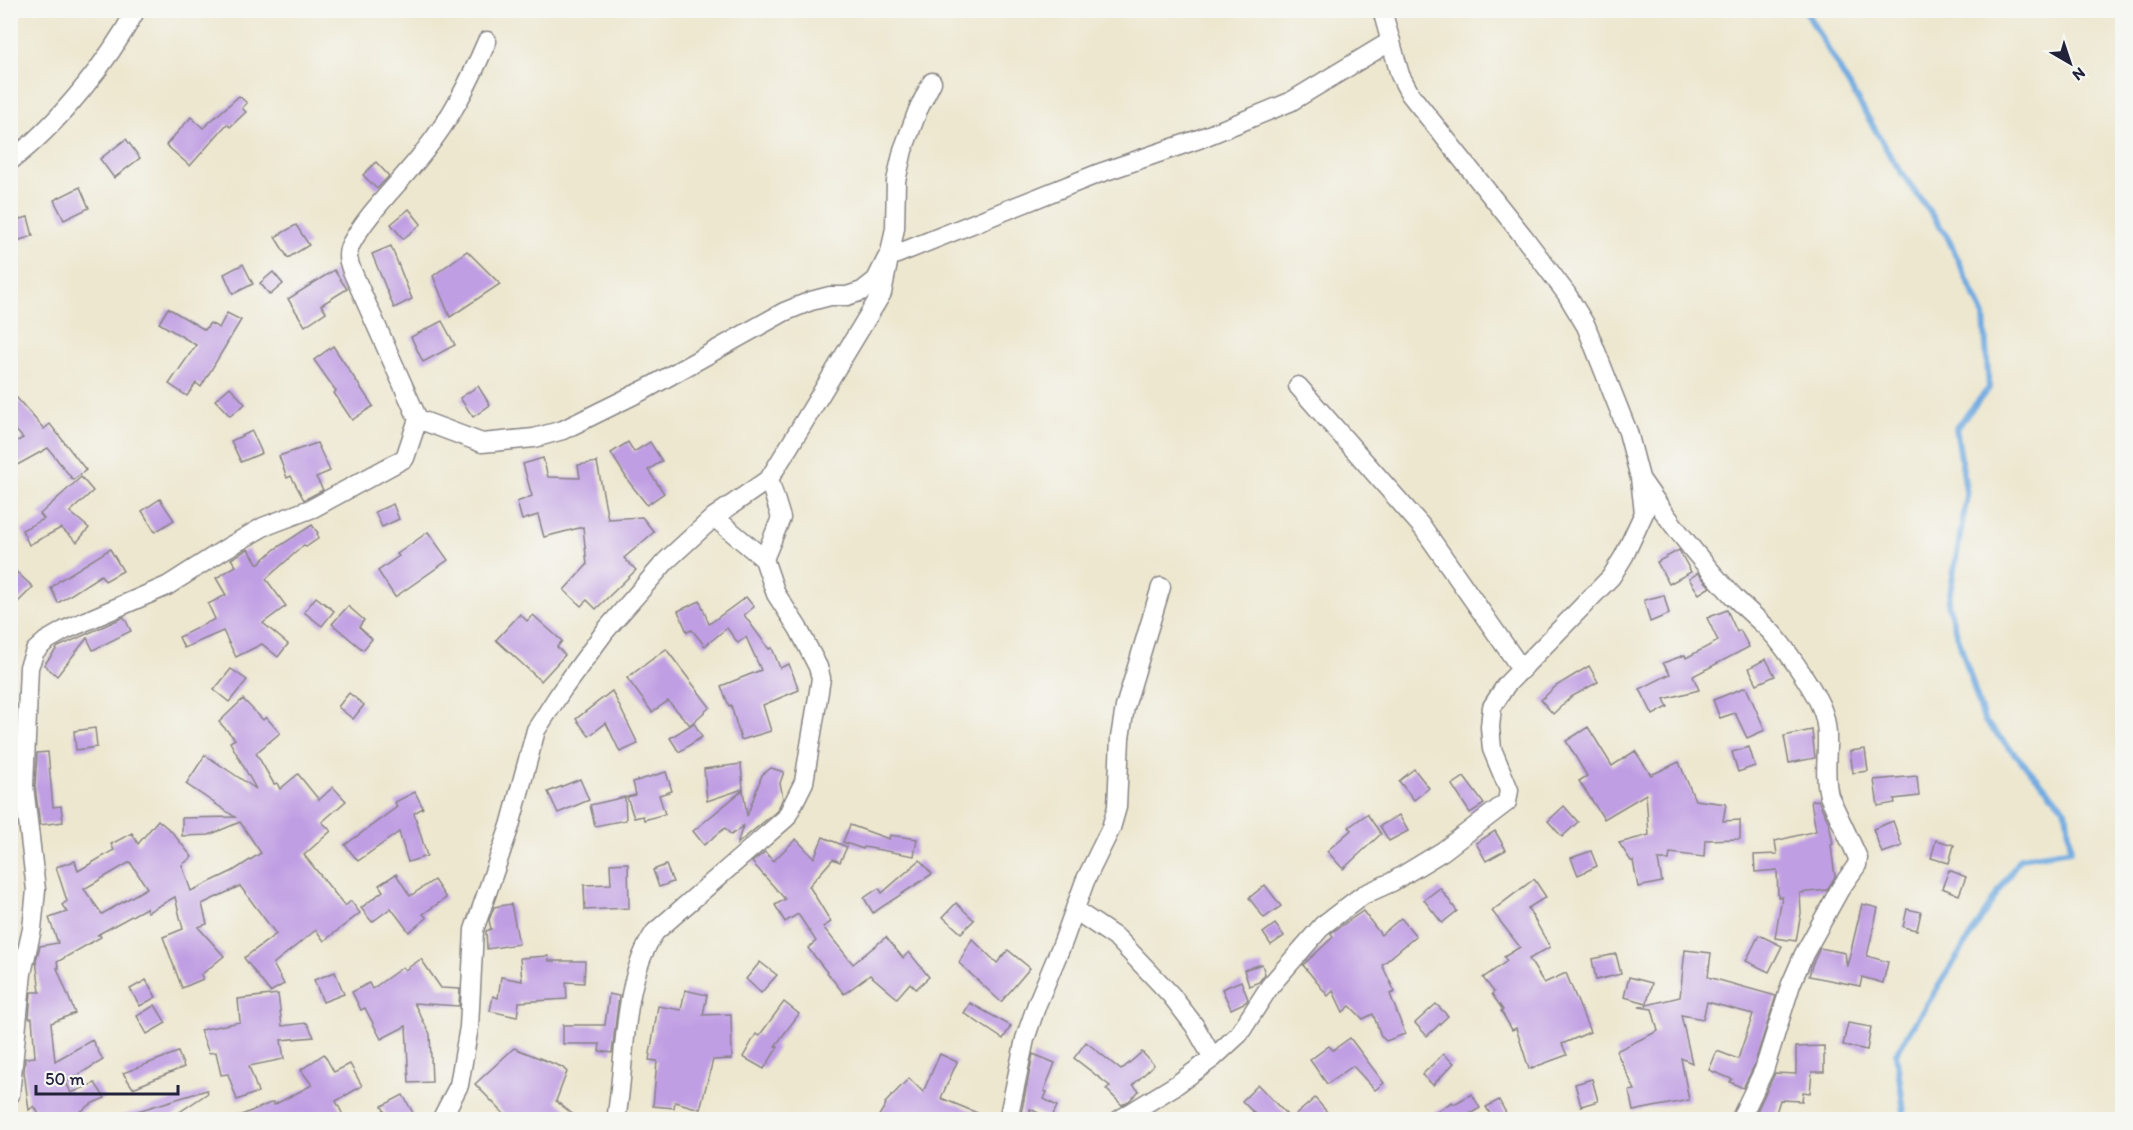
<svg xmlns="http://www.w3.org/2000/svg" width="2133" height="1130" font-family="Itim,sans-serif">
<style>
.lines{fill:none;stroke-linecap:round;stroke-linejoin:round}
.stream{stroke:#71aae0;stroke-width:6}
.building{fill:#c09ee3;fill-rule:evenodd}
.minor-casing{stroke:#888485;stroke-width:21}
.minor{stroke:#fff;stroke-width:18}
</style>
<rect width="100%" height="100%" fill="#f6f6f2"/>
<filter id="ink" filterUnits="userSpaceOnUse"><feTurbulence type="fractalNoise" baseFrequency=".0167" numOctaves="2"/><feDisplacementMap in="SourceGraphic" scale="12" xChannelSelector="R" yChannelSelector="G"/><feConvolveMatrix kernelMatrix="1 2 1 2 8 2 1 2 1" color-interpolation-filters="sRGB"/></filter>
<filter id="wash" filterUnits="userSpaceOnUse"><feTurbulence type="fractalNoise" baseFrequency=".008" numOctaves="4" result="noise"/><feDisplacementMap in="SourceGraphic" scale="24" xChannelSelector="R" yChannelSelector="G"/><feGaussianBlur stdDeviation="1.35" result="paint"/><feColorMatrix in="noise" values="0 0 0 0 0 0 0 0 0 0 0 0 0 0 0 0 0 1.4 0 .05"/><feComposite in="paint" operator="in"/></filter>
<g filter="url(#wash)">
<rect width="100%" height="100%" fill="#ede7cf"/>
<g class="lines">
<path class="stream" d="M1805 10 1894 162 1947 236 1984 316 1989 388 1956 428 1967 496 1948 605 1984 720 2066 810 2071 850 2020 858 1896 1053 1905 1120"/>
</g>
<g id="blocks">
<g class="building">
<path d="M239 96 247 103 242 108 246 112 230 127 227 124 190 166 166 145 191 117 203 128Z"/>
<path d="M126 139 140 158 114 178 100 159Z"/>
<path d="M376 162 389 176 377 189 363 175Z"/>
<path d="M80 187 89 208 64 220 54 200Z"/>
<path d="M409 209 421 224 403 239 391 224Z"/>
<path d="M28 217 33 236 10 243V222Z"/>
<path d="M296 225 309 245 288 258 275 237Z"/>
<path d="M391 246 412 299 394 308 372 254Z"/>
<path d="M467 251 500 284 450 317 433 276Z"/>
<path d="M243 264 253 284 233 294 224 274Z"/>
<path d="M334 270 347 289 321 305 326 312 305 326 288 299Z"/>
<path d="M273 272 283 284 270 295 260 283Z"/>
<path d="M168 308 205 330 210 323 219 328 227 313 241 320 201 387 196 383 187 396 169 384 196 345 159 323Z"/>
<path d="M442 321 455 345 423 362 411 337Z"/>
<path d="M333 346 373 406 352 420 334 393 336 391 314 360Z"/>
<path d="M478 386 490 405 473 417 460 398Z"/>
<path d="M230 387 245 404 230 416 215 400Z"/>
<path d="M10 390 44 429 50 424 86 470 73 480 48 448 10 469V445L23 438 10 424Z"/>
<path d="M252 431 262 453 241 462 231 441Z"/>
<path d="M628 442 634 452 650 442 662 461 648 470 664 493 647 505 629 482 611 453Z"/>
<path d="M317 443 330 471 316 477 323 490 304 500 291 476 287 478 279 456Z"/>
<path d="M543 458 548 477 580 478 578 465 597 462 608 519 642 517 654 532 624 558 636 570 596 609 587 600 581 606 564 590 587 565 583 527 544 537 538 515 522 520 517 502 532 496 523 464Z"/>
<path d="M81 477 93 491 70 512 89 528 77 542 61 528 29 545 22 530 44 519 40 514Z"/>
<path d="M160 499 174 520 155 532 142 511Z"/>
<path d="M393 504 399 519 382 527 375 512Z"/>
<path d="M312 525 318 533 317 534 319 538 306 547 304 545 266 579 286 606 263 623 288 644 278 657 262 644 236 657 223 631 184 648 179 637 215 619 208 604 226 595 216 578 236 566 231 559 248 549 258 564 275 549Z"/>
<path d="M428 532 448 560 395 597 378 571 399 556 397 554Z"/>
<path d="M110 549 123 571 105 581 101 575 58 603 51 588 60 580Z"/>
<path d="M1679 550 1691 572 1669 584 1657 562Z"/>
<path d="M10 566 33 587 10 610Z"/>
<path d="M1698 573 1710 587 1699 594 1689 579Z"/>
<path d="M1664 595 1669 614 1650 622 1644 600Z"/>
<path d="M316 597 334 611 322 626 304 612Z"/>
<path d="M746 597 754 607 744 615 769 649 772 648 780 668 789 664 799 690 763 705 771 731 741 740 731 705 729 706 721 686 761 670 746 637 738 643 727 628 705 646 692 630 687 632 678 611 700 601 709 624Z"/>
<path d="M348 606 364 620 359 627 372 639 363 650 332 624Z"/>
<path d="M1727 610 1737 632 1740 630 1749 647 1693 676 1699 690 1664 699 1668 707 1653 715 1640 689 1670 674 1663 663 1685 655 1686 658 1718 641 1707 618Z"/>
<path d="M520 614 527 621 533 615 562 641 557 647 565 655 541 681 496 640Z"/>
<path d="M124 617 131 631 93 650 87 638 57 676 44 665 58 647Z"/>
<path d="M666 649 710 707 690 725 668 701 652 712 627 678Z"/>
<path d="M1766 659 1775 676 1757 684 1749 668Z"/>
<path d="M1589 666 1598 682 1571 697 1553 714 1541 700 1556 686Z"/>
<path d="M231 669 247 680 229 702 214 690Z"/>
<path d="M1746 687 1765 730 1747 738 1735 713 1720 718 1713 700Z"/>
<path d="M612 691 638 744 620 752 606 723 589 736 576 719Z"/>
<path d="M349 693 364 705 353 719 338 707Z"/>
<path d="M243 699 263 720 266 717 280 733 256 753 274 784 277 783 280 789 298 774 319 800 333 787 346 801 322 822 331 831 304 855 345 906 351 901 360 913 324 941 316 930 273 964 284 984 270 992 244 958 276 934 240 886 202 904 207 924 198 927 224 956 201 975 203 979 182 988 163 937 183 929 175 897 148 912 146 908 97 935H100L101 937 57 962 59 968H57L75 1013 51 1023 55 1061 92 1040 103 1060 66 1082 71 1093 95 1083 105 1098 93 1103 70 1119H42L34 1106 29 1110 24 1072 25 1058 35 1057 32 1018H29L31 992H40L36 960 40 946 58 943 49 918 67 912 62 905 67 901 56 867 75 861 78 871 114 850 111 844 132 833 138 844 158 820 172 832 192 857 182 865 191 891 233 871 261 853 240 822 209 835 182 836V818L235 817 186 784 205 755 256 789 230 742 235 739 219 722ZM130 862 147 888 102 914 84 889Z"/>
<path d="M694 723 702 737 679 752 670 738Z"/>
<path d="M1588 727 1612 766 1635 751 1651 775 1679 762 1695 800 1726 804 1723 821 1740 820V839L1705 840 1704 857 1670 853 1669 860H1658L1662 882 1638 887 1633 861H1631L1619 843 1649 835 1646 794 1604 819 1579 781 1587 776 1566 741Z"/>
<path d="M95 728 97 747 76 750 74 731Z"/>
<path d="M1812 730 1815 758 1789 763 1784 736Z"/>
<path d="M1749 747 1755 766 1738 772 1732 752Z"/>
<path d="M1865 749 1868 771 1853 773 1850 751Z"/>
<path d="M48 752 53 807 61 806 63 822 40 825 35 786 37 753Z"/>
<path d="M741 764 743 789 707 801 704 769Z"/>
<path d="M771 768 784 772 780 783 783 798 777 811 737 844 743 826 731 835 725 828 704 845 693 831 743 790 747 816 762 775Z"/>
<path d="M1414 769 1429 788 1414 800 1399 781Z"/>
<path d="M666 772 672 791 659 795 665 814 644 820 643 816 634 818 627 797 636 795 633 782Z"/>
<path d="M1917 776 1919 796 1894 799 1895 803 1878 806 1874 780Z"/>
<path d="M1464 777 1484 804 1470 813 1452 785Z"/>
<path d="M580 779 589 800 558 813 548 792Z"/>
<path d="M415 792 423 808 414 813 427 856 408 862 399 832 358 861 345 845 397 807 395 802Z"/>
<path d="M625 797 626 820 595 826 590 805Z"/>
<path d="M1818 800 1829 823 1833 844 1831 845 1835 877 1827 890 1800 893 1801 913 1796 941 1775 938 1782 897H1778L1777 870 1755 872 1754 855 1777 854 1775 841 1816 831 1811 801Z"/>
<path d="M1564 806 1578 822 1562 837 1548 821Z"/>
<path d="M1367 814 1381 834 1343 869 1327 851 1351 830 1349 827Z"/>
<path d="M1399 815 1408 831 1389 841 1380 826Z"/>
<path d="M1893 821 1902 846 1882 853 1873 829Z"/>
<path d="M850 825 889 839 890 835 917 839 914 856 864 847 863 849 843 842Z"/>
<path d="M1495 831 1506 850 1486 861 1476 843Z"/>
<path d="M823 837 847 847 840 862 833 859 809 886 831 922 823 927 853 964 886 937 903 958 909 952 929 977 916 989 910 983 897 998 870 975 844 994 808 948 816 941 798 914 785 922 775 905 785 899 752 862 765 852 773 861 796 839 814 858Z"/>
<path d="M1936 840 1954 845 1949 863 1931 858Z"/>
<path d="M1591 851 1597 866 1578 875 1571 858Z"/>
<path d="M920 860 932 874 873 913 864 898 879 888 882 893Z"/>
<path d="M628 863 629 908 585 910 584 885 611 884 610 864Z"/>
<path d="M666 865 673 882 659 887 653 870Z"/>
<path d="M1949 870 1966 877 1959 895 1942 888Z"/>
<path d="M396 874 410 896 434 880 446 898 423 914 427 918 409 932 391 908 372 922 361 908 383 891 379 885Z"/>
<path d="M1534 879 1546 897 1528 908 1550 947 1529 959 1544 983 1566 973 1590 1032 1562 1044 1567 1055 1529 1069 1516 1028 1512 1030 1501 1011 1503 1010 1492 994 1494 992 1483 978 1507 961 1504 957 1520 947 1492 911Z"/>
<path d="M1265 885 1281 906 1264 918 1249 898Z"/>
<path d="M1440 888 1457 911 1442 923 1424 900Z"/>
<path d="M956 903 974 920 961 933 943 917Z"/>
<path d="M511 904 519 944 487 949 486 931 491 929 489 920 494 907Z"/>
<path d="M1862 904 1878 908 1867 956 1888 962 1883 983 1862 977 1860 986 1809 976 1812 965 1820 948 1845 953 1847 967Z"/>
<path d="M1907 909 1921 912 1917 930 1903 927Z"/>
<path d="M1363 911 1381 935 1401 918 1416 936 1382 965 1395 992 1390 994 1405 1034 1386 1041 1381 1036 1373 1014 1363 1019 1350 1006 1343 1012 1333 991 1328 996 1303 965 1333 937 1331 933Z"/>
<path d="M1275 924 1284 936 1271 945 1263 933Z"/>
<path d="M1759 935 1782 946 1769 972 1746 961Z"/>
<path d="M972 939 997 963 1008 950 1030 968 1001 1002 959 963Z"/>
<path d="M1685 950 1711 953 1708 977 1776 996 1754 1066 1743 1088 1730 1082 1732 1079 1709 1070 1717 1051 1738 1059 1753 1014 1707 1002 1703 1019 1681 1015 1692 1063 1681 1058 1689 1100 1633 1111 1629 1091 1635 1090 1616 1051 1658 1031 1652 1009 1639 1007 1680 997Z"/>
<path d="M1616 954 1621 974 1596 980 1592 959Z"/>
<path d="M548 956 549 961H585L584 983 566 982 567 999 519 1002 517 1017 490 1011 493 996 498 998 501 977 522 981 520 958Z"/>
<path d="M421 959 441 988 460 989 459 1006 414 1003 430 1034 432 1082 409 1083 406 1026 381 1039 365 1008 361 1010 352 992 369 983 372 989 403 967 405 970Z"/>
<path d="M760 962 777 975 761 993 746 979Z"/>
<path d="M1262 964 1265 974 1259 982 1249 986 1244 970Z"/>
<path d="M335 972 344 994 323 1002 314 980Z"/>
<path d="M1629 977 1652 983 1647 1003 1624 997Z"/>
<path d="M146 980 156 997 140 1006 130 989Z"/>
<path d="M1241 981 1248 999 1246 1002 1231 1009 1222 989Z"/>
<path d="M685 990 707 995 703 1015 731 1014 732 1059 713 1060 700 1109 675 1102 674 1108 653 1106 657 1061 649 1060 658 1006 681 1010Z"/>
<path d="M278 994 282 1026 307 1023 314 1037 281 1040 284 1059 249 1066 258 1092 237 1100 228 1074 221 1075 216 1052 209 1053 200 1030 240 1022 238 999Z"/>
<path d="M609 994 619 996 612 1053 599 1051 600 1044H563V1025H605Z"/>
<path d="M784 1002 799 1014 775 1046 778 1047 764 1069 743 1057 756 1034 759 1036Z"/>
<path d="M970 1003 1011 1026 1003 1039 964 1013Z"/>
<path d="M1436 1004 1448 1016 1427 1036 1415 1023Z"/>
<path d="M155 1005 166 1023 147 1034 137 1016Z"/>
<path d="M1848 1023 1871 1027 1867 1050 1843 1045Z"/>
<path d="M1350 1038 1384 1083 1375 1090 1353 1066 1327 1084 1310 1060 1329 1046 1333 1050Z"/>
<path d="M1086 1042 1121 1070 1142 1052 1154 1065 1133 1085 1139 1091 1129 1101 1122 1105 1106 1089 1110 1086 1074 1058Z"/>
<path d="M1824 1046V1072H1812L1810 1093 1803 1092 1802 1101 1780 1100 1775 1116 1757 1111 1775 1073 1796 1074V1047Z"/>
<path d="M514 1048 562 1067 567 1072 556 1101 579 1119H509L475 1084Z"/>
<path d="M178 1052 184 1067 133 1088 123 1073Z"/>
<path d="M324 1054 334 1072 350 1064 362 1086 336 1101 345 1119H232L273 1102 274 1105 312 1085 301 1070Z"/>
<path d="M940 1054 957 1062 941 1098 992 1119H877L886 1104 885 1103 909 1078 923 1092Z"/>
<path d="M1033 1054 1055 1063 1044 1091 1047 1092 1044 1099 1057 1106 1051 1119 1030 1109 1029 1119H1020Z"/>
<path d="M1443 1054 1454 1063 1433 1085 1422 1075Z"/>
<path d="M1592 1079 1598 1101 1581 1106 1575 1084Z"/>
<path d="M1258 1085 1291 1119 1315 1098 1333 1119H1260L1242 1101Z"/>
<path d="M207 1090 208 1093 169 1119H122L121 1116Z"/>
<path d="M1472 1094 1480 1108 1463 1118 1464 1119H1425L1452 1102 1454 1104Z"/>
<path d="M403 1095 413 1113 401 1119H388L382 1106Z"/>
<path d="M1499 1100 1507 1115 1499 1119H1493L1486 1107Z"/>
</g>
</g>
</g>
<g filter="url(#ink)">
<use href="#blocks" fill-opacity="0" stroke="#888485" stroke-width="1.5"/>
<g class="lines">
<g class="minor-casing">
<g id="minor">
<path d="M10 161C57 126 108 62 136 10"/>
<path d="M1298 386 1423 528 1522 670"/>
<path d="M418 419 482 443 534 438 563 430 648 388 784 312 811 301 830 296H847L862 291 876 280 887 258 1097 174 1199 139 1290 102 1391 41"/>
<path d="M1641 480C1669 521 1700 561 1734 597 1746 609 1759 620 1771 632 1785 647 1813 688 1821 707 1834 737 1821 764 1829 796L1853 847 1858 858 1857 865 1840 889 1804 954 1791 984 1764 1070 1740 1120"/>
<path d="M764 559 781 518 769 479"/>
<path d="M1075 910 1118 939 1171 995 1194 1025 1213 1058"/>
<path d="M10 1095 22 973 32 929 36 890 24 786 29 667 35 651 46 641 65 630 167 586 225 549 263 527 313 508 405 458 418 419 352 271C348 261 346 254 351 244 368 212 400 183 423 153 452 117 469 83 487 41"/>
<path d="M441 1120 459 1085 469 1027 474 930 510 826 536 730 562 690 606 630 666 561 714 517 769 479 790 445 882 293 895 228 896 181 903 150 918 110 932 82"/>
<path d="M616 1120C626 1063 621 981 655 932L786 818 804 782 819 691 821 678 818 667 798 628 776 594 764 559 714 517"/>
<path d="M1008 1120 1025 1039 1037 1004 1063 942 1085 881 1111 828 1117 807 1120 738 1125 707 1161 587"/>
<path d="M1119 1120 1176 1085 1213 1058 1239 1034 1270 986 1323 925 1363 895 1392 882 1443 851 1507 802 1509 790 1492 749 1490 727 1492 707 1506 685 1611 577 1624 556 1644 513 1640 478 1628 432 1586 326 1566 293 1523 236 1410 94 1400 75 1382 10"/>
</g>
</g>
<use href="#minor" class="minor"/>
</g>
</g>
<rect width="2133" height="1130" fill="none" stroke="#f6f6f2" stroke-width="36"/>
<g transform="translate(2070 63) rotate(141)" stroke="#f6f6f2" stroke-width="4.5" paint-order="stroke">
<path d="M0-4.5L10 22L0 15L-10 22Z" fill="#22223b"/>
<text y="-9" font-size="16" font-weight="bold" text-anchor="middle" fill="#22223b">N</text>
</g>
<path d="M36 1085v9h142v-9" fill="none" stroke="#22223b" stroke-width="3"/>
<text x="45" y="1085" font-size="18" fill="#22223b" stroke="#f6f6f2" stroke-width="4.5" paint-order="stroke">50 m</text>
</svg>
